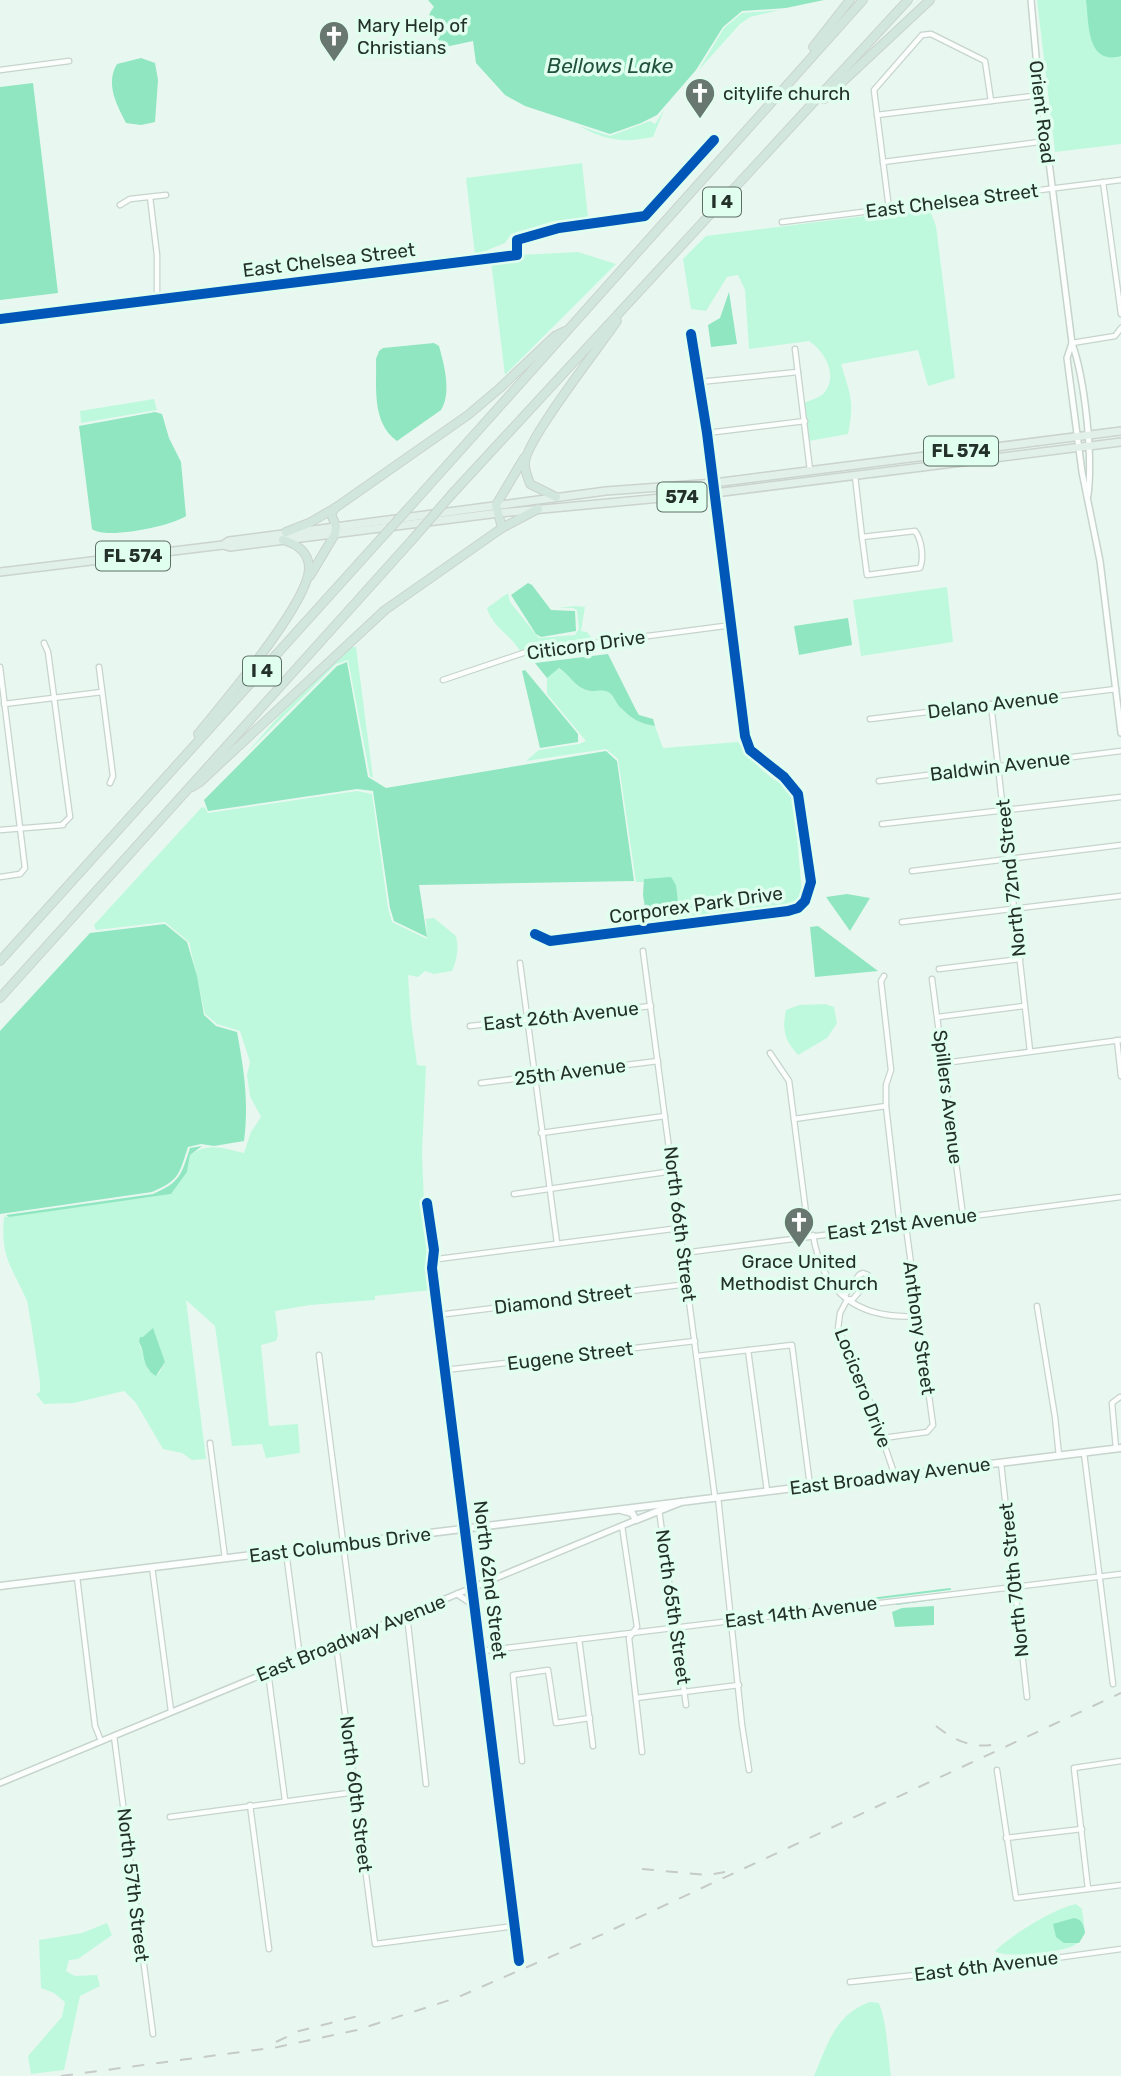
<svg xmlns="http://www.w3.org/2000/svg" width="1121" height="2076" font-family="Rubik,sans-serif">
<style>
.green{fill:#bef9dd;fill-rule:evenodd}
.water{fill:#90e6c0}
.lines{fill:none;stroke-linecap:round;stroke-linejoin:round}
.stream{stroke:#90e6c0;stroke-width:2}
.minor-casing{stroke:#c6d4cd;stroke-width:7}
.tertiary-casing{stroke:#c6d4cd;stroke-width:8}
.secondary-casing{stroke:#c6d4cd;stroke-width:9}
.primary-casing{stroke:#cbd3cf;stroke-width:10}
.motorway-casing{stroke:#cbd3cf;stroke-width:10}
.minor{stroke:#fcfefd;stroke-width:4.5}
.tertiary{stroke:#fcfefd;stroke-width:5}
.secondary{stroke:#fcfefd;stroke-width:6}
.primary{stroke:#e2f0ea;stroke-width:7}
.motorway{stroke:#d1e6dd;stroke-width:8}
.rail{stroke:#c6cac8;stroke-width:2;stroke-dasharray:12 12;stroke-linecap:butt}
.motorway-bridge-casing{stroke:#cbd3cf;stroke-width:10;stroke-linecap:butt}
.motorway-bridge{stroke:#d1e6dd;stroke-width:8}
.cycleway-casing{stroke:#e1ffef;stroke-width:15}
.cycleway{stroke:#0057b8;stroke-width:10}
.labels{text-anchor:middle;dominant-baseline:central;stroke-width:7;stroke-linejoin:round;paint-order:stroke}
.shield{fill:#e1ffef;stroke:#5c6f65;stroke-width:2}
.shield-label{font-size:18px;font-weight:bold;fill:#23312a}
.poi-label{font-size:19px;fill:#23312a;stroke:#e1ffef;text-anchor:start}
.street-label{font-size:19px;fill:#23312a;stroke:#e1ffef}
.water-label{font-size:21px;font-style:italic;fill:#22523e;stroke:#e1ffef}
</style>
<rect width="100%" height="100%" fill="#e8f8f0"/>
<g class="green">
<path d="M1037 0H1121V144L1055 152Z"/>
<path d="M780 10 750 17 740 24 680 91 698 71 724 28 742 13Z"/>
<path d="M664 110 653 137C623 143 607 141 579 126L610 136 650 121 655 124Z"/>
<path d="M582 163 588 217 554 221 511 234 505 243 475 255 466 178Z"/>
<path d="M929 208 936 226 955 378 928 386 918 350 841 364C850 395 855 399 848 434L809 441 804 403C810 400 820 398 824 393 839 375 824 351 809 341L749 349 745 290 738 275 727 277 706 311 691 309 683 259 706 236Z"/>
<path d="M578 252 616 264 505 375 491 261 519 255Z"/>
<path d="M154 399 157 410 81 423 80 411Z"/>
<path d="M947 587 953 642 861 656 853 600Z"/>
<path d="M508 593 510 602 539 638 575 635 579 629 577 610 573 608H558L575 606 585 607 581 631 587 632 593 640 520 651C511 635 492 627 487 608Z"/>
<path d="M349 647H356L373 778 370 776 348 660 336 664 246 754 279 716Z"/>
<path d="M558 668C570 675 575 688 589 691 597 692 604 688 611 694 615 698 617 704 621 708 630 719 641 724 655 726L663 748 738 742C757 765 764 776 791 789L793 792 802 893 797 901 785 906 647 922 646 914 679 911 644 879V882H636L618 759 606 749 526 761 539 750 579 744 586 741 547 694V676Z"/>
<path d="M357 791 372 794 388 908 392 922 427 939 426 919 434 918 456 936C459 948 457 960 452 971L434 974 425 971 418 977 408 975 411 1020 417 1065 426 1066 422 1153 424 1202 432 1290 375 1296V1300L310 1305 275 1311 278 1335 276 1341 261 1345 269 1426 298 1424 300 1453 266 1458 262 1444 232 1446 215 1326 186 1300 206 1459 192 1460 182 1453 163 1449 136 1403 124 1391 74 1403 44 1404 36 1394 40 1392V1382C37 1362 34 1343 31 1323 29 1316 29 1308 27 1301 13 1268 0 1259 4 1217L171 1194 187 1172 190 1155C208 1142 223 1148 244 1153L251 1132 261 1117 250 1096 247 1075 250 1062 240 1031 217 1024 205 1014 189 942 165 922 96 930 94 925 201 808 204 807 208 813ZM152 1329 165 1362 158 1375 148 1370 139 1342Z"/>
<path d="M825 1004 834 1007 837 1023 827 1038 798 1055C784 1040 782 1029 786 1010L799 1005Z"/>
<path d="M1076 1904 1082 1909 1085 1933C1081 1939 1079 1943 1073 1946 1061 1952 1005 1959 995 1951 1011 1935 1055 1908 1076 1904Z"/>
<path d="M107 1923 112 1935 78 1959 69 1960 66 1971 75 1976 97 1975 100 1986 80 1996 64 2070 31 2074 28 2056 62 2017 65 2002 54 1993 41 1988 39 1940 82 1933Z"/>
<path d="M870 2002 879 2003C888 2027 887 2051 891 2076H814C827 2046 835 2014 870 2002Z"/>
</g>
<g class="water">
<path d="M428 0H824L786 8 742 11 723 27 696 70 657 115 641 123 610 134 525 106 505 95 476 63 473 41 445 47C435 36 421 21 434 7Z"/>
<path d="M1086 0H1121V56C1086 66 1089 22 1086 0Z"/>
<path d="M141 58 155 63 158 80 155 122 141 125 126 123C117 105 105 84 117 64Z"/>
<path d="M33 83 58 293 0 300V87Z"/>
<path d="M729 292 737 344 711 347 708 325 720 318Z"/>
<path d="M434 343 439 346C444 364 452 393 441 410L397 441C371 422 377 387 376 359L379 351 383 348Z"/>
<path d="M155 412 162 414 169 438 181 462 186 516C172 526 105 540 92 529L79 426Z"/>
<path d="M528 583 532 585 551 610 575 611 576 631 541 637 536 634 511 595Z"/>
<path d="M848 618 852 645 799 655 794 626Z"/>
<path d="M608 654 636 710 639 715 653 719 655 726C641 724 631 719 621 708 617 705 615 698 611 694 604 688 597 692 590 691 575 688 570 675 559 668L547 678 535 663Z"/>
<path d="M347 662 368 777 386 788 606 751 617 761 634 881 419 885 427 937 394 921 390 908 373 791 357 789 208 811 204 800 337 666Z"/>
<path d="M525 670 578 734V742L540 748 522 671Z"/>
<path d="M671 877 676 885 679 911 646 914 643 895 644 879Z"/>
<path d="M847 894 870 898 850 931 826 897Z"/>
<path d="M165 924 187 942 197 976 204 1015 216 1026 237 1032C244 1070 249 1102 244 1141L214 1146 201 1144 188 1147C179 1174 180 1180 152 1192L0 1214V1031L90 933Z"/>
<path d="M818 926 878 971 815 977 810 927Z"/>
<path d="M202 1146 190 1155 187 1172 171 1194 9 1217 6 1215 153 1194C180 1182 181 1176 190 1148Z"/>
<path d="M153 1328 165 1362 156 1376C141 1367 146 1354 139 1342L140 1337H143Z"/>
<path d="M934 1606V1625L895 1627 892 1612 902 1608Z"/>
<path d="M1074 1918C1082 1919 1084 1926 1085 1933L1079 1943H1064L1056 1937 1053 1924Z"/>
</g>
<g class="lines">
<g class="stream">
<path d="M831 1604 950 1589"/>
<path d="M897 1604 933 1599"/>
<path d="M788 1617 863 1608"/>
</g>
<g class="minor-casing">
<g id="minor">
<path d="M0 70 69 61"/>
<path d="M877 115 1041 95"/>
<path d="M883 162 1047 141"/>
<path d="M1103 182 1121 314"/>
<path d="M150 197 157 255V299"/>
<path d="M120 205 130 199 166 195"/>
<path d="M889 209 874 90 922 35 931 34 985 61 991 101"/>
<path d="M645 216 714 140"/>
<path d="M782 222 1121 180"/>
<path d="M1072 343 1115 336 1121 328"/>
<path d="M795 349 810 470"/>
<path d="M699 382 798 372"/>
<path d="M707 433 805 421"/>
<path d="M855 476 862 537"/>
<path d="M915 531C922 540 924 558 920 568L867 575 862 537Z"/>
<path d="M44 643 48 652 70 817 63 824"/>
<path d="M0 667 25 868 20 874 0 877"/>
<path d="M99 667 113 776 110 783"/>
<path d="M443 680 526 652 732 625"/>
<path d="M4 704 102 692"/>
<path d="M991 704 1030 1051"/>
<path d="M870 719 1116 689"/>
<path d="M879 781 1121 751"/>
<path d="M882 824 1121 797"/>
<path d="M0 830 63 825"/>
<path d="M912 871 1121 845"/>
<path d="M902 922 1121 896"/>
<path d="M535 934 550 941 788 911 798 908 805 901 811 882 798 794 784 777 750 750 745 736 707 433 691 334"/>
<path d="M643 951 715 1498"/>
<path d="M520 963 557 1243"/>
<path d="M939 969 1020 959"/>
<path d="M932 979 963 1216"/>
<path d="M938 1017 1024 1006"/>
<path d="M470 1026 651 1006"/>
<path d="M1117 1040 1121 1076"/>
<path d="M770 1053 789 1081 809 1236"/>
<path d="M944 1063 1121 1040"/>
<path d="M481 1083 658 1061"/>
<path d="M794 1119 886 1106"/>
<path d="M541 1133 665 1116"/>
<path d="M514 1194 673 1171"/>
<path d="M427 1203 434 1250 432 1268 519 1961"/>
<path d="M813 1235C823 1295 860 1320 919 1316"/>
<path d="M683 1253 1121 1197"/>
<path d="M434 1263 438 1259 680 1228"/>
<path d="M847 1300 853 1299 868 1281V1275L863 1273 859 1275 845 1295 847 1300 840 1313 838 1329 864 1385 895 1476"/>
<path d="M1037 1306 1055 1417 1059 1456"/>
<path d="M438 1315 688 1284"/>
<path d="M748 1350 767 1491"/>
<path d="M319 1355 355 1636"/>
<path d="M697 1356 792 1345 810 1486"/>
<path d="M445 1370 695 1341"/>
<path d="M883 1438 927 1432 933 1425 906 1227 899 1219 886 1106V1085L891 1070 881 981 884 976"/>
<path d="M210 1443 225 1558"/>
<path d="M1116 1449 1112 1403 1120 1397"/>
<path d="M1084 1453 1113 1684"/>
<path d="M1001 1463 1027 1697"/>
<path d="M718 1497 742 1725 749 1770"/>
<path d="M659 1510 686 1705"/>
<path d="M622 1526 637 1627 629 1638 642 1752"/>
<path d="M286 1552 300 1658"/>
<path d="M152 1567 171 1711"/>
<path d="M77 1577 95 1726 101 1741"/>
<path d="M407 1615 426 1784"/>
<path d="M579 1639 593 1746"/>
<path d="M336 1644 375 1944 515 1926"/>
<path d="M482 1651 1121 1574"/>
<path d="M268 1672 285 1800"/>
<path d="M636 1698 739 1685"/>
<path d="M114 1736 153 2034"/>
<path d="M522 1761 513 1675 548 1670 556 1723 590 1718"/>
<path d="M997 1770 1016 1898 1121 1885"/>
<path d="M250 1805 269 1949"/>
<path d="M170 1817 356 1792"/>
<path d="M1006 1838 1082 1829"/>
<path d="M1088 1889 1074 1768 1121 1761"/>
<path d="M850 1982 991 1967 1121 1949"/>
</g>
</g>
<g class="tertiary-casing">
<g id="tertiary">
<path d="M1031 0 1037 67 1072 343C1085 380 1093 456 1088 495"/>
<path d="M0 319 517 255V240L559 228 645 216"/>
<path d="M1072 343 1067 358 1082 472 1100 561 1121 733"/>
<path d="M457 1594 475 1606"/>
<path d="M0 1783 636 1520"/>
</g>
</g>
<g class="secondary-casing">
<g id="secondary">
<path d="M621 1510 632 1513 636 1520 681 1502 1121 1448"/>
<path d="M0 1586 681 1502"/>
</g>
</g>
<g class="primary-casing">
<g id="primary">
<path d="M223 545 230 547 499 513 715 493 1121 442"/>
<path d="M0 572 223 545 229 541 606 491 714 483 1121 431"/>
</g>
</g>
<g class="motorway-casing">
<g id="motorway">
<path d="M813 47 850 0"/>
<path d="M824 99 930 0"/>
<path d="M452 494 908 0"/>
<path d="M556 497 530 484C528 477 524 470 525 462 527 439 600 346 617 321"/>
<path d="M414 502 863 0"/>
<path d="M502 528 496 505 524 458"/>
<path d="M286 532 309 523 335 508 468 415 500 388 555 336 565 331"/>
<path d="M310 576 335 534 336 526 331 514 335 508"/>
<path d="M198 734C223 703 306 606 309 570 310 553 297 544 283 540"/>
<path d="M192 787 200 782 385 610 502 528 538 509"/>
<path d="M0 961 376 544"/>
<path d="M0 998 412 540"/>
</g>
</g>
<use href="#minor" class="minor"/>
<use href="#tertiary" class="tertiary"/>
<use href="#secondary" class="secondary"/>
<use href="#primary" class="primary"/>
<use href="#motorway" class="motorway"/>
<g class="rail">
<path d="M936 1726C956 1742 976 1750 1001 1743"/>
<path d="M642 1869 707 1875 725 1872"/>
<path d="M276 2042 299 2031 366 2014"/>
<path d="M61 2076 278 2047 357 2030 456 1998 603 1934 1121 1693"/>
</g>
<g class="motorway-bridge-casing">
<g id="motorway-bridge">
<path d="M412 540 452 494"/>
<path d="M376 544 414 502"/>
</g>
</g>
<use href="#motorway-bridge" class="motorway-bridge"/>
<g class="cycleway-casing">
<g id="cycleway">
<path d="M0 319 517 255V240L559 228 645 216 714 140"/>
<path d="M535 934 550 941 788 911 798 908 805 901 811 882 798 794 784 777 750 750 745 736 707 433 691 334"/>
<path d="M427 1203 434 1250 432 1268 519 1961"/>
</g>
</g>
<use href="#cycleway" class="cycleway"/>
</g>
<defs>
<g id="church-pin" transform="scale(1.575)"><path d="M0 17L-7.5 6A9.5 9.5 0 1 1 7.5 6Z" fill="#68776f" stroke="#e1ffef"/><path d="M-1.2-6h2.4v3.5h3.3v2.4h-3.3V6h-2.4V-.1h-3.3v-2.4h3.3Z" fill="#fff"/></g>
</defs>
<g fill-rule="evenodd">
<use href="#church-pin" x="334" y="36"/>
<use href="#church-pin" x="700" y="93"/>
<use href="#church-pin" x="799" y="1222"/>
</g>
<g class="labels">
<g class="shield">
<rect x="703" y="187.5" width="38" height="29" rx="5"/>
<rect x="924" y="436.5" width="74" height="29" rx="5"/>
<rect x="657.5" y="482.5" width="49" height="29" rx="5"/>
<rect x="96" y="541.5" width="74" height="29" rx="5"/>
<rect x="243" y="656.5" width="38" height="29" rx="5"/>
</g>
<g class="shield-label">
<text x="722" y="202">I 4</text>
<text x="961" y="451">FL 574</text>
<text x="682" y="497">574</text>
<text x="133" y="556">FL 574</text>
<text x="262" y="671">I 4</text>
</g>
<g class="poi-label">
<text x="357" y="25">Mary Help of<tspan x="357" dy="22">Christians</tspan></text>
<text x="723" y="93">citylife church</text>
<text x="799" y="1261" text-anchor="middle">Grace United<tspan x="799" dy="22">Methodist Church</tspan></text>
</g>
<g class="street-label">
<text transform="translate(1042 112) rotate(83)">Orient Road</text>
<text transform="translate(952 201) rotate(-7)">East Chelsea Street</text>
<text transform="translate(329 260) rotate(-7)">East Chelsea Street</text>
<text transform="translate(586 645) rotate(-8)">Citicorp Drive</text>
<text transform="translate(993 704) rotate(-7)">Delano Avenue</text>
<text transform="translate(1000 766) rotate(-7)">Baldwin Avenue</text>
<text transform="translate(1011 878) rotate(-96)">North 72nd Street</text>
<text transform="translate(696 905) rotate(-8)">Corporex Park Drive</text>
<text transform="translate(561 1016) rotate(-6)">East 26th Avenue</text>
<text transform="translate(570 1072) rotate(-7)">25th Avenue</text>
<text transform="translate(948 1097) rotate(83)">Spillers Avenue</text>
<text transform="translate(680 1224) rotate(83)">North 66th Street</text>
<text transform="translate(902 1224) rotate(-7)">East 21st Avenue</text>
<text transform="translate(563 1299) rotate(-7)">Diamond Street</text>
<text transform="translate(919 1328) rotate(82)">Anthony Street</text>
<text transform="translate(570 1356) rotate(-7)">Eugene Street</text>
<text transform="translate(863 1388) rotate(69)">Locicero Drive</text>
<text transform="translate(890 1476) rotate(-7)">East Broadway Avenue</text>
<text transform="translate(340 1545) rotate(-7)">East Columbus Drive</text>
<text transform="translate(490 1580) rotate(83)">North 62nd Street</text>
<text transform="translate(1014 1580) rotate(-96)">North 70th Street</text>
<text transform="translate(673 1607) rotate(82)">North 65th Street</text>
<text transform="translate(801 1612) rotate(-7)">East 14th Avenue</text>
<text transform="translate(351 1638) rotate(-22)">East Broadway Avenue</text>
<text transform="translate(356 1794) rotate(83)">North 60th Street</text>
<text transform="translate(133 1885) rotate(83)">North 57th Street</text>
<text transform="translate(986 1966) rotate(-7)">East 6th Avenue</text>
</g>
<g class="water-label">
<text x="610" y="65">Bellows Lake</text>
</g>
</g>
</svg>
